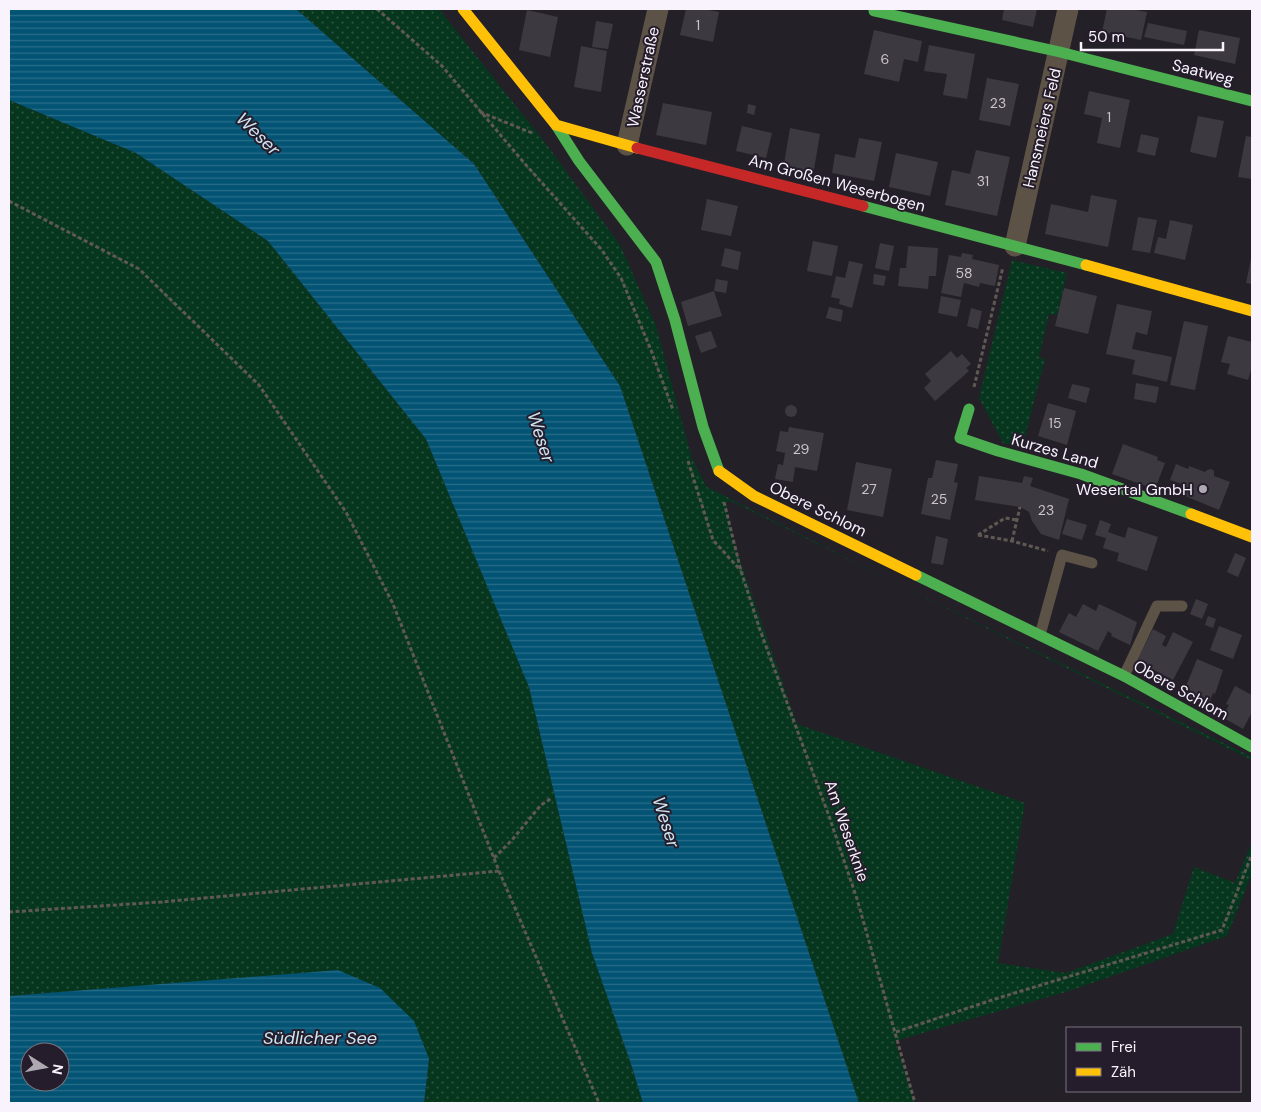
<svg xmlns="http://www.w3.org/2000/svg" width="1261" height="1112" font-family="'DM Sans',sans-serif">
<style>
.grass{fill:url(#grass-dots)}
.water{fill:url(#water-rules);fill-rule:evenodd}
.building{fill:#3d3940}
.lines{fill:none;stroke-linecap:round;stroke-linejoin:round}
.path{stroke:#605953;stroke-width:3;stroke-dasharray:4 2.5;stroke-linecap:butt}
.lane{stroke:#5c5246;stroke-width:11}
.street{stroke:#5c5246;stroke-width:21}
.fast{stroke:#4caf50;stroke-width:11}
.slow{stroke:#ffc107;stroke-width:11}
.jam{stroke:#c62828;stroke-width:11}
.poi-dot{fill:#aea9b2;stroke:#251d2b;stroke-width:2}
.labels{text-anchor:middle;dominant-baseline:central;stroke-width:4;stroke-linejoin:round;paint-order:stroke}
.number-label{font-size:14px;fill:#c9c4cd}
.street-label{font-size:16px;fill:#f8f3fc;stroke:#251d2b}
.poi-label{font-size:16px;fill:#f8f3fc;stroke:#251d2b;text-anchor:end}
.water-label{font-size:18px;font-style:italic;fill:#cee4f1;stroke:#251d2b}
</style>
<defs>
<pattern id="grass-dots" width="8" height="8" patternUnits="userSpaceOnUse" patternTransform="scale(1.25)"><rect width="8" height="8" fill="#06361d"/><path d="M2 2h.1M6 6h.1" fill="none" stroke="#2b543f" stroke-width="1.8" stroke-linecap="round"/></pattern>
<pattern id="water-rules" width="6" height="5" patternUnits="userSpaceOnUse" patternTransform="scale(1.25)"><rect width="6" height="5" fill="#035474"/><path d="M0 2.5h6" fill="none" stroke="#286d89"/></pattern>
</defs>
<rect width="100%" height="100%" fill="#242028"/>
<g class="grass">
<path d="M296 9H439L547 145 620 245 656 326 692 459 707 487 890 580 1252 757V760L731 501 726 502 732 537 797 724 1025 803 998 963 1066 973 1173 934 1194 867 1235 883 1252 842V874L1227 936 1069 991 895 1041 915 1103H859L620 386 474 164Z"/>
<path d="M9 100 136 153 268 241 426 439 529 687 592 953 631 1064 643 1103H424L429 1059 338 971 9 996Z"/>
<path d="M1012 260 1067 273 1057 315 1049 314 1039 357 1045 359 1022 448 1003 443 979 398Z"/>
</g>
<g class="water">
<path d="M9 9H296L474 164 620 386 859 1103H643L631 1064 592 953 529 687 426 439 268 241 136 153 9 100Z"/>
<path d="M338 970 380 988 414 1021 429 1059 424 1103H9V996ZM30 1052H60V1082H30Z"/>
</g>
<g class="building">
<path d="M686 9H703L719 12 713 42 680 35Z"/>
<path d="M1004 9H1037L1033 27 1002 20Z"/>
<path d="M1107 9H1130L1147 12 1141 40 1102 32Z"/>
<path d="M527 10 558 17 550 57 519 50Z"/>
<path d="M596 21 613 24 608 49 592 47Z"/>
<path d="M1148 23 1187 31 1184 45 1144 37Z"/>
<path d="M874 30 922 41 918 62 904 59 899 82 864 74Z"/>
<path d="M1199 30 1240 38 1235 64 1194 55Z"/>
<path d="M929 45 975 54 967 99 943 95 947 74 924 71Z"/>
<path d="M581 46 607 51 601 92 574 87Z"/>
<path d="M987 78 1019 84 1010 126 979 120Z"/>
<path d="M1089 91 1130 100 1120 148 1097 143 1102 118 1084 114Z"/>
<path d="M663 103 712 112 706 145 656 135Z"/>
<path d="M748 104 756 106 754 115 747 113Z"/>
<path d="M1198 116 1224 121 1216 158 1190 152Z"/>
<path d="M742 126 772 133 766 158 736 151Z"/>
<path d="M790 128 820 134 813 175 783 170Z"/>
<path d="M1141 134 1159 138 1155 156 1137 152Z"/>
<path d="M1246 136 1252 137V179L1238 177Z"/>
<path d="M859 138 882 142 874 181 832 173 835 154 855 158Z"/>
<path d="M976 150 1010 157 997 216 945 205 952 170 970 174Z"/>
<path d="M896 153 938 162 930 196 889 187Z"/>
<path d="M1091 195 1117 200 1108 247 1045 234 1051 204 1088 212Z"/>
<path d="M707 199 738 206 731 236 701 230Z"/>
<path d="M1138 217 1157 220 1150 253 1132 250Z"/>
<path d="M1170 220 1193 225 1185 260 1154 253 1158 237 1166 239Z"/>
<path d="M813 241 838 246 832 276 807 271Z"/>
<path d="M880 243 894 246 889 271 875 268Z"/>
<path d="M908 246 938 248 936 276H929L928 289 898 286 900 268H906Z"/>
<path d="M725 248 741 252 738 270 721 266Z"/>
<path d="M962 253 973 255 972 259 999 265 995 286 980 283 979 287 964 283 961 297 941 293 949 255 961 257Z"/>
<path d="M1251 259H1252V284L1246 283Z"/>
<path d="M849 261 863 264 852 308 839 304 840 299 831 297 836 276 845 278Z"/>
<path d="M874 274 886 276 884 286 873 284Z"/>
<path d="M716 279 728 281 726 293 714 291Z"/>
<path d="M1064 288 1097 296 1088 334 1055 326Z"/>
<path d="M714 291 722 316 688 326 681 302Z"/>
<path d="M941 296 961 300 957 317 938 313Z"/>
<path d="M1117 304 1152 311 1147 335 1136 332 1132 349 1172 357 1167 382 1132 374 1135 360 1106 354Z"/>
<path d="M829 307 843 310 841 322 826 318Z"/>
<path d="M971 308 982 311 978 329 967 326Z"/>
<path d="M1184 321 1208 326 1195 390 1170 385Z"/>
<path d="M711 331 717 347 701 353 695 336Z"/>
<path d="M1228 336 1252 342V370H1251L1248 380 1227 374 1230 364 1221 362Z"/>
<path d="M951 351 957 358 962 354 971 364 966 368 969 371 935 401 924 388 931 381 925 374Z"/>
<path d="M1136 383 1159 387 1156 403 1134 399Z"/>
<path d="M1072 384 1090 388 1086 403 1068 398Z"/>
<path d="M1048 403 1076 411 1067 445 1038 436Z"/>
<circle cx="791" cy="411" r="6"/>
<path d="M789 427 824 433 817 471 795 467 793 482 775 479 778 464 783 465 785 453 776 451 780 431 788 432Z"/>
<path d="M1123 444 1158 457 1157 460 1165 463 1155 489 1112 474Z"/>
<path d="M936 460 958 464 954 482 958 483 950 520 921 514 928 478H932Z"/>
<path d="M856 462 892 469 883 517 847 510Z"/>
<path d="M1176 464 1188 469 1189 466 1205 472 1207 470 1211 469 1214 471V476L1230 482 1219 510 1178 493 1182 484 1170 480Z"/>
<path d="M979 476 1022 483 1024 476 1033 478 1030 486 1069 499 1059 540 1041 534 1032 521 1029 512 1020 507 975 500Z"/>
<path d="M1067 519 1087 525 1082 540 1062 534Z"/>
<path d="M1100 520 1111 524 1108 532 1125 538 1128 527 1158 537 1147 571 1117 561 1119 553 1103 548 1106 538 1095 535Z"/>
<path d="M936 536 948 539 943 565 931 563Z"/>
<path d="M1235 553 1246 558 1238 577 1227 572Z"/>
<path d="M1196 599 1208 604 1202 619 1190 614Z"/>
<path d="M1083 604 1096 611 1099 604 1137 622 1130 645 1111 636 1112 634 1108 631 1098 651 1059 632 1069 613 1076 617Z"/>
<path d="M1208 616 1216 619 1213 628 1205 625Z"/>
<path d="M1219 626 1242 635 1233 659 1210 650Z"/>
<path d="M1153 629 1166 636 1162 645 1166 647 1173 632 1193 642 1173 680 1137 661Z"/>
<path d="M1197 659 1223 670 1215 694 1213 693 1208 706 1182 696Z"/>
<path d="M1235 686 1252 695V712L1243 729 1222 717 1229 705 1226 704Z"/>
</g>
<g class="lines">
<g class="path">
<path d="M377 9 442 66 526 165 601 249 621 278 651 350 673 410"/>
<path d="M480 112 532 133"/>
<path d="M9 201 139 269 259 385 346 512 393 604 499 871 599 1103"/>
<path d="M974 387 1003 267"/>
<path d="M688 461 713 540 741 571"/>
<path d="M724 502 741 571 760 630 829 816 857 899 915 1103"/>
<path d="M978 535 1012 541 1048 551"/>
<path d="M978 535 1005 518 1017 520"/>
<path d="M1012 541 1020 507"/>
<path d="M494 858 512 840 541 805 552 798"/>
<path d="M9 912 161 902 499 871"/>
<path d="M896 1032 995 999 1222 930 1252 854"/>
</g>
<g class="lane">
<path d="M1040 635 1062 555 1092 563"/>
<path d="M1124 676 1157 606H1182"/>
</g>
<g class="street">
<path d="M627 145 658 9"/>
<path d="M1015 246 1068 9"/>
</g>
<g class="fast">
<path d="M874 11 1060 52 1252 101"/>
<path d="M556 125 579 161 656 262 675 320 703 427 719 471"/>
<path d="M863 206 1086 265"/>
<path d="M969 409 960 438 998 451 1081 474 1191 514"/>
<path d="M916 575 1124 676 1252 747"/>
</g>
<g class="slow">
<path d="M463 9 556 125 637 148"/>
<path d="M1086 265 1252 311"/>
<path d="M719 471 754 496 916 575"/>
<path d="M1191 514 1252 537"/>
</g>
<path class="jam" d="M637 148 863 206"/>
</g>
<circle class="poi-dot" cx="1203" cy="489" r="5"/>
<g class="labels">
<g class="number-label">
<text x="698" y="25">1</text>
<text x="885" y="59">6</text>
<text x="998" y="103">23</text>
<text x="1109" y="117">1</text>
<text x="983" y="181">31</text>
<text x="964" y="273">58</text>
<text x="1055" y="423">15</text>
<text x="801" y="449">29</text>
<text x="869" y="489">27</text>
<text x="939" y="499">25</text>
<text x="1046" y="510">23</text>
</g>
<g class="street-label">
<text transform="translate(1203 72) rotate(14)">Saatweg</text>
<text transform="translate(643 77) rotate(-78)">Wasserstraße</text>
<text transform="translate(1042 128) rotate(-77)">Hansmeiers Feld</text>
<text transform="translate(837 183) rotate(15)">Am Großen Weserbogen</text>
<text transform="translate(1055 451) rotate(16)">Kurzes Land</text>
<text transform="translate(818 509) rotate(26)">Obere Schlom</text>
<text transform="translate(1181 690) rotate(29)">Obere Schlom</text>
<text transform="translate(847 831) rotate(71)">Am Weserknie</text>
</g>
<g class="poi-label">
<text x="1193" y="489">Wesertal GmbH</text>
</g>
<g class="water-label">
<text transform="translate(258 134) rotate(44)">Weser</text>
<text transform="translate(541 437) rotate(72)">Weser</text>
<text transform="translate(666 822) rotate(72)">Weser</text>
<text x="320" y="1038">Südlicher See</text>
</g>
</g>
<rect width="1261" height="1112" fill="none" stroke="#f8f3fc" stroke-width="20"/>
<rect x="1066" y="1027" width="175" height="65" fill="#251d2b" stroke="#79737f"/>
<rect x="1076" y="1043" width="25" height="8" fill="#4caf50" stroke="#79737f"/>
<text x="1111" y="1052" font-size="15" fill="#f8f3fc">Frei</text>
<rect x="1076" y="1068" width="25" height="8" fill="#ffc107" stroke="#79737f"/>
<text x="1111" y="1077" font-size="15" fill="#f8f3fc">Zäh</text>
<g transform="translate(45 1067) rotate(101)"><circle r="24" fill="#251d2b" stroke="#79737f"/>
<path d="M0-4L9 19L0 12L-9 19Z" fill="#aea9b2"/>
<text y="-8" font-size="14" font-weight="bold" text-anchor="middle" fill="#f8f3fc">N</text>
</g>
<path d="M1081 42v8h142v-8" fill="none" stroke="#f8f3fc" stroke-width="2.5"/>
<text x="1088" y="42" font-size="15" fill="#f8f3fc" stroke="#251d2b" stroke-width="4" paint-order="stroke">50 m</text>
</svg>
